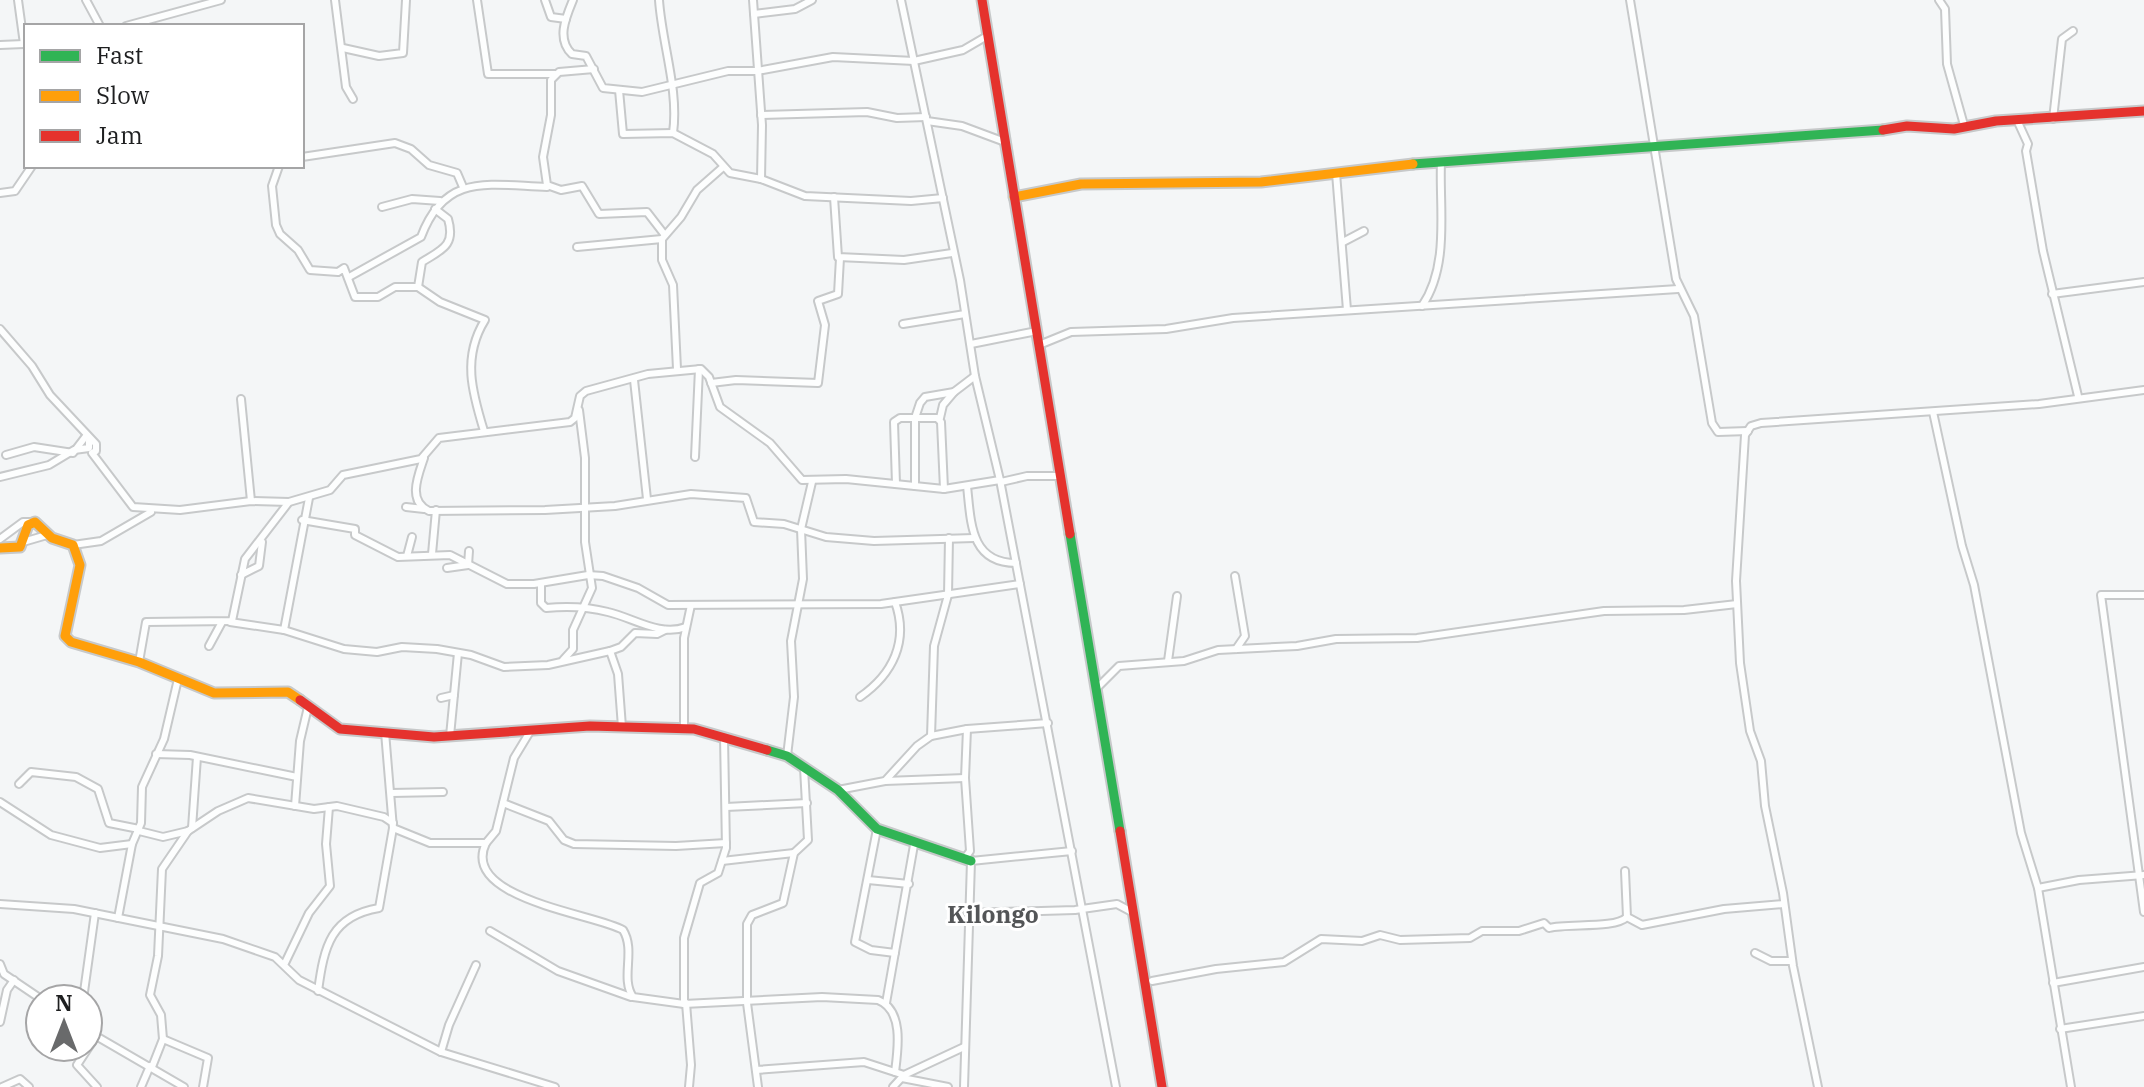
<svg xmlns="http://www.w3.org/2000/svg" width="2144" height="1087" font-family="'IBM Plex Serif',serif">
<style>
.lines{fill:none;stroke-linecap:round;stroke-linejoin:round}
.street-casing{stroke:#c7c9ca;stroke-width:10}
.fast-casing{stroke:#c7c9ca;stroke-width:13}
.slow-casing{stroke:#c7c9ca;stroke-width:13}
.jam-casing{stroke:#c7c9ca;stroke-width:13}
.street{stroke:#fdfefe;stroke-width:6}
.fast{stroke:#30b455;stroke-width:9}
.slow{stroke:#ff9f0a;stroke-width:9}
.jam{stroke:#e5322d;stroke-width:9}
.labels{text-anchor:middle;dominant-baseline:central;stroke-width:6;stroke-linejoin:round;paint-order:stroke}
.quarter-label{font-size:24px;font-weight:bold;fill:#535557;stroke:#fff}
</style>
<rect width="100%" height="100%" fill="#f4f6f7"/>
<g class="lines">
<g class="street-casing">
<g id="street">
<path d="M18 0 24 44"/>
<path d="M86 0 100 26"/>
<path d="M335 0 346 87 353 99"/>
<path d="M477 0 488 74H555"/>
<path d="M545 0 551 17 566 19"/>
<path d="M573 0C566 17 556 39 572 54L586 56 603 88 642 92 728 71H757L833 57 914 61 963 50 987 36"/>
<path d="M659 0C662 44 679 90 673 133"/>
<path d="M753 0 762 125 761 179"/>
<path d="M901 0 960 280 975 376 1000 480 1116 1087"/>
<path d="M1630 0 1676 279 1694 316 1712 423 1718 432 1748 431"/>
<path d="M1939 0 1945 9 1947 64 1964 125"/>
<path d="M754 14 795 9 812 0"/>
<path d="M126 26 221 0"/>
<path d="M0 45 24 44"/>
<path d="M343 48 379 56 403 53 406 0"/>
<path d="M594 69 559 72 551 80V115L543 157 547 185 561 190 582 186 599 214 647 212 664 234"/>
<path d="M619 90 623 134 673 133 713 154 730 173 761 179 805 196 911 201 943 198"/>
<path d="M761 115 867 112 897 118 926 117"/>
<path d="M2053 119 2062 39 2073 31"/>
<path d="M2017 120 2028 144 2026 151 2043 251 2078 396"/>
<path d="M927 121 962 126 1005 142"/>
<path d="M302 157 395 143 411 149 429 165 457 173 463 187"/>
<path d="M279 166 272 186 276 225 280 234 298 250 310 270 338 272 344 268 355 297H378L395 287H418L422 262C441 250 456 246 448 219L435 209"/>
<path d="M1336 173 1347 310"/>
<path d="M0 193 15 191 32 166"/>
<path d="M834 197 838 257 904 260 952 253"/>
<path d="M382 207 412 199 440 201"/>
<path d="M1343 242 1364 231"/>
<path d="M577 247 662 239"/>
<path d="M349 277 421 237C445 172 489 185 547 187"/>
<path d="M418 287 440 302 485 320C462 357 472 392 484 431"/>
<path d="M2052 294 2144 282"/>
<path d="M1422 306C1450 265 1439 208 1441 162"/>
<path d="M903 324 965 314"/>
<path d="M0 329 32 366 50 395 96 444V451L92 453 133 507 180 510 251 501 289 502"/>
<path d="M971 344 1037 331"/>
<path d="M1039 345 1071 332 1166 329 1233 318 1678 289"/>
<path d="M677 369 673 285 662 260V239L681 217 697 190 722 168"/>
<path d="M634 380 647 499"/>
<path d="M711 383 736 380 818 383 825 325 818 301 838 294 840 258"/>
<path d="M241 399 251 501"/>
<path d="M1933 412 1962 546 1974 585 2021 833 2038 888 2071 1087"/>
<path d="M940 418 943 405 954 392"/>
<path d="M6 455 34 447 73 453 86 436"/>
<path d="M695 457 699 369"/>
<path d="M424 458C418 476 407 501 429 511L545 510 615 506 691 494 746 498 754 522 784 524 826 537 874 541 974 538"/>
<path d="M0 477 49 465 74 450 89 448V441"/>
<path d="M1001 482 1027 476H1060"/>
<path d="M896 484 894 422 900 418H937L941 422 944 489"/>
<path d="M915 486V418L920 403 925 397 954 392 975 376"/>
<path d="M967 486C971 522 970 563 1016 563"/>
<path d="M406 507 424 509"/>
<path d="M302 520 355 529V535L398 557 450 555 507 584H534L588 575 603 576 638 588 668 605 881 604 1020 584"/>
<path d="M0 539 23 522H32"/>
<path d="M23 542 47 535"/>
<path d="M73 545 101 541 151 512"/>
<path d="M432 554 436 510"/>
<path d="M407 556 412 537"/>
<path d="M447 568 468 565 469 551"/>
<path d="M241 575 259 566 262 542"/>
<path d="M1235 576 1245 636 1236 649"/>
<path d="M541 583V603L546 608C566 606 589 607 608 612 634 618 660 637 686 627"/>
<path d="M2144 595H2101L2144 912"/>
<path d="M230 622 284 630 344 649 377 652 402 647 437 649 471 655 504 667 548 665 610 651 621 647 635 633 657 634 665 630"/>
<path d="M284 630 309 498"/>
<path d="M209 646 222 622"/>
<path d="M610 651 618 674 622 727"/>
<path d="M563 660 573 649V630L592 588 585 542V458L579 410"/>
<path d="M1168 661 1177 596"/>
<path d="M139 662 146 622 232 621 245 559 289 502 330 490 343 475 421 459 439 438 570 422 575 418 580 396 586 391 648 374 701 369 709 377 720 407 770 443 802 480 846 479 944 489 1000 480"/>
<path d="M1098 687 1119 666 1184 661 1218 650 1297 646 1336 639 1417 638 1604 611 1684 610 1737 604"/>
<path d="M860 697C893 674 909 641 895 602"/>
<path d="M441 698 454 695"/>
<path d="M684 728V638L691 605"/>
<path d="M450 736 458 653"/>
<path d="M931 736 934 646 948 595 949 538"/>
<path d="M156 754 190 755 297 777"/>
<path d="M787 756 794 697 791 641 803 579 801 529 812 482"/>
<path d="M885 781 965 778"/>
<path d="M19 784 31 772 76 777 98 789 109 823 139 829"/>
<path d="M838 790 885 781 917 746 931 736 967 729 1048 723"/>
<path d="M391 793 443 792"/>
<path d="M0 802 51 835 100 848 132 844"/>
<path d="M503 803 549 821 564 840 574 844 676 846 726 843"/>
<path d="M295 806 300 741 308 707"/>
<path d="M726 807 807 803"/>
<path d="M192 828 197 757"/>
<path d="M393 828 430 843H486L496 831 514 758 531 730"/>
<path d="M877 829 855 942 871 950 895 953"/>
<path d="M139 831 163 837 188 831"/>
<path d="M486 843C459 899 596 914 623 930 636 951 620 978 633 997L684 1004 822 997 878 1000C904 1010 898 1049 895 1072"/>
<path d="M965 858 970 851 965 778 967 729"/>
<path d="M722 861 794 853"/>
<path d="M1625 871 1627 917 1642 925 1724 909 1784 904"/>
<path d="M868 880 909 884"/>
<path d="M2038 888 2079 880 2144 875"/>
<path d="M0 904 74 909 223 939 275 957 299 980 441 1052 555 1087"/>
<path d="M967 913 1075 910 1117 904 1132 912"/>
<path d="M118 918 132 844 141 823 142 787 164 739 178 679"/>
<path d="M490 931 558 971 631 997"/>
<path d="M1755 953 1771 961H1792"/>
<path d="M285 963 309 913 330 886 326 844 329 807"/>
<path d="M0 964 4 974 41 999"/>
<path d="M1152 981 1216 969 1284 962 1321 939 1362 941 1380 935 1400 940 1470 938 1482 931H1519L1544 923 1549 928C1568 923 1615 929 1627 917"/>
<path d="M2053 983 2144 967"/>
<path d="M318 991C324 946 331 916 379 908L393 828 385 732"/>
<path d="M83 999 95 913"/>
<path d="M686 1003 691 1065 689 1087"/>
<path d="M886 1003 914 845"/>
<path d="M684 1004V938L700 883 718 873 726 848 724 737"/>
<path d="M0 1022 7 990 14 980"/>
<path d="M2060 1029 2144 1016"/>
<path d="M96 1036 77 1065 97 1087"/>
<path d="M88 1037 96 1036 184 1087"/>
<path d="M163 1039 208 1058 203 1087"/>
<path d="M441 1052 449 1025 476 965"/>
<path d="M152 1067 163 1039 161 1015 150 995 158 956 162 869 188 831 218 811 248 798 314 809 337 806 384 817 393 823"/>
<path d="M756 1070 864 1062 904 1075"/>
<path d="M902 1078 948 1087"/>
<path d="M2 1087 20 1079 29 1087"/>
<path d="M141 1087 150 1066"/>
<path d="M758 1087 747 1003V924L752 915 783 903 794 853 808 840 804 768"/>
<path d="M893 1087 904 1075 964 1047"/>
<path d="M964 1087 971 861 1072 851"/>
<path d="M1818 1087 1793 966 1783 893 1765 806 1761 761 1750 731 1740 663 1736 581 1745 435 1751 426 1761 423 2039 404 2144 390"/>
</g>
</g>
<g class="fast-casing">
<g id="fast">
<path d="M1413 164 1883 130"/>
<path d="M1070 534 1120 831"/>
<path d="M767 750 787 756 838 790 877 829 971 861"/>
</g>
</g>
<g class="slow-casing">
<g id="slow">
<path d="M1014 197 1081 184 1261 182 1413 164"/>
<path d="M0 548 20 547 28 525 35 522 52 538 73 545 80 565 65 636 71 642 139 662 214 693 288 692 300 700"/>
</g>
</g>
<g class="jam-casing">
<g id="jam">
<path d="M982 0 1070 534"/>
<path d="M1883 130 1907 126 1954 129 1996 121 2144 111"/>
<path d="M300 700 340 729 434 737 590 726 694 729 767 750"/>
<path d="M1120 831 1162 1087"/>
</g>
</g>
<use href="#street" class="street"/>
<use href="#fast" class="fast"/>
<use href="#slow" class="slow"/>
<use href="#jam" class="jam"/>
</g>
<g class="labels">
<g class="quarter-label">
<text x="993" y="914">Kilongo</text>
</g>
</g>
<rect x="24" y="24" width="280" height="144" fill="#ffffff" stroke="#a5a5a6" stroke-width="2"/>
<rect x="40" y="50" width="40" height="12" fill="#30b455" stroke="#a5a5a6" stroke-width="2"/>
<text x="96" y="64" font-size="24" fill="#1e1f20">Fast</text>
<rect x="40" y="90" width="40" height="12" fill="#ff9f0a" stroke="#a5a5a6" stroke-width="2"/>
<text x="96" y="104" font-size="24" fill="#1e1f20">Slow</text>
<rect x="40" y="130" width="40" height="12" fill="#e5322d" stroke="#a5a5a6" stroke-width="2"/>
<text x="96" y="144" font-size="24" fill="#1e1f20">Jam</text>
<g transform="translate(64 1023)"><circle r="38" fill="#ffffff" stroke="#a5a5a6" stroke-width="2"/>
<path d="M0-6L14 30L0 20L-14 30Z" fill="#696a6b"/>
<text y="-12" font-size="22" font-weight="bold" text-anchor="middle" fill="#1e1f20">N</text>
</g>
</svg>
